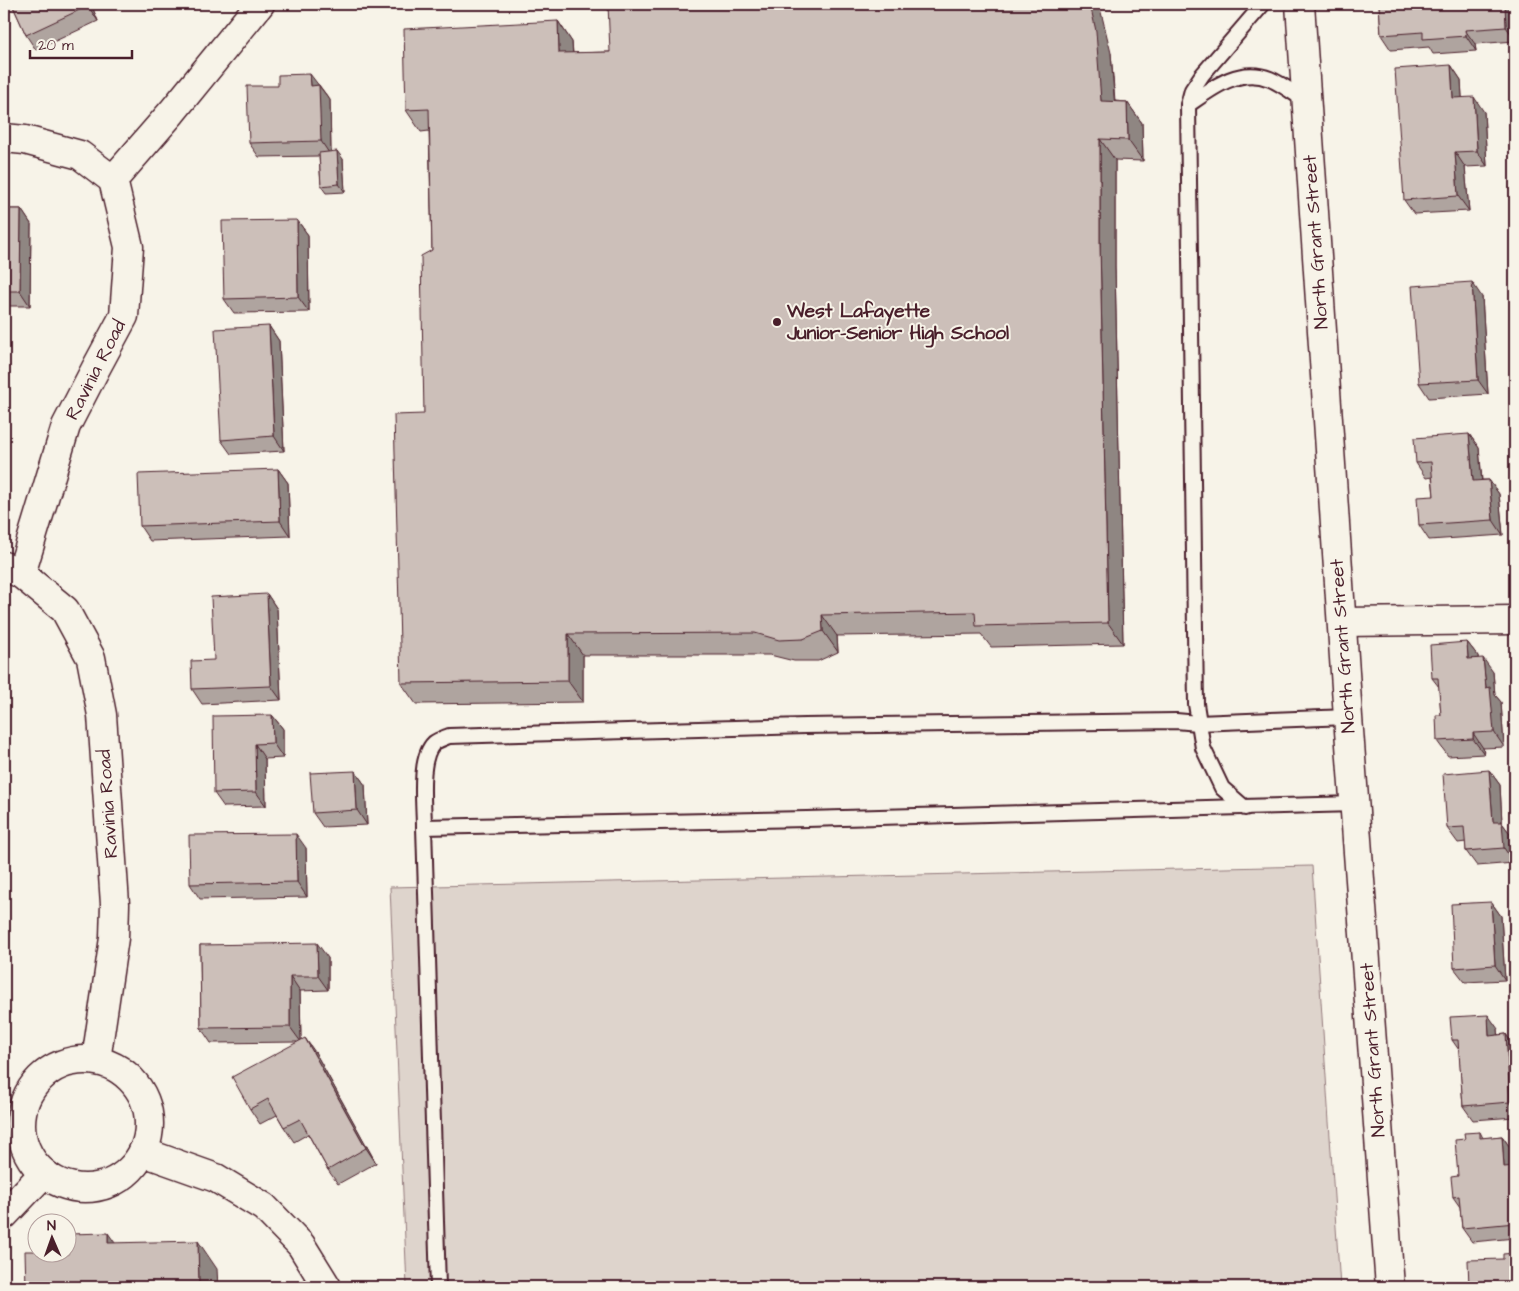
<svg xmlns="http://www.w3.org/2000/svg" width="1519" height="1291" font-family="'Architects Daughter',sans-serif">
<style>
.green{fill:#ded4cc;stroke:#947a7c}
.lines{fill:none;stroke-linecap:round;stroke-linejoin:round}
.lane-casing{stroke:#4a1f2b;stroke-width:18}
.street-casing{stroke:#4a1f2b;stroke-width:31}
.secondary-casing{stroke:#4a1f2b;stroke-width:31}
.lane{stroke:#f7f3e8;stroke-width:14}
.street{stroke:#f7f3e8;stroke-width:28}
.secondary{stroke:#f7f3e8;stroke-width:28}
.wall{fill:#afa49f;stroke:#4a1f2b}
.shaded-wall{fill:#8f8682;stroke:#4a1f2b}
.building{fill:#ccbfb9;stroke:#4a1f2b}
.poi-dot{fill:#4a1f2b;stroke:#f7f3e8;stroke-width:2}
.labels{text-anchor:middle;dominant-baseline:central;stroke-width:4;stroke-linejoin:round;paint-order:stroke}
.street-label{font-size:19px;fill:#4a1f2b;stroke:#f7f3e8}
.poi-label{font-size:19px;font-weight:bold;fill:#4a1f2b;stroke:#f7f3e8;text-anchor:start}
</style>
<rect width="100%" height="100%" fill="#f7f3e8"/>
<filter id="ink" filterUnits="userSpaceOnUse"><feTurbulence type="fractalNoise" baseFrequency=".02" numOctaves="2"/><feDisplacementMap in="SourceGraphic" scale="10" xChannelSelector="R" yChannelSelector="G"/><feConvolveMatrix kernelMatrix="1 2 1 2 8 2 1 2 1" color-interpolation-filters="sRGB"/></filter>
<g filter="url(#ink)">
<path class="green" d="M1312 866 1340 1287H407L390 887Z"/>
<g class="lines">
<g class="lane-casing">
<g id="lane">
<path d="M1188 105C1211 89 1239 66 1270 79 1282 84 1295 94 1306 101"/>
<path d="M1348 717 1198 723 1176 721 805 726 449 736C444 738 438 740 434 743 418 758 424 805 424 827L807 819 1355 804"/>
<path d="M1245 808 1222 788 1203 748 1196 704 1188 105 1192 90 1202 75 1263 4"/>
<path d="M424 827 438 1287"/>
</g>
</g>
<g class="street-casing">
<g id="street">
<path d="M4 138 25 140 80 155 113 180"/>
<path d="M4 566 21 574 65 610 91 658 102 715 115 904 114 938 96 1060"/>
<path d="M21 574 66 426 96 368 124 316 129 247 113 180 172 112 260 4"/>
<path d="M1342 622 1515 620"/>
<circle cx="85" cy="1124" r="64"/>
<path d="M143 1152 216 1178 264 1207 301 1245 327 1287"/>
<path d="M4 1215 44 1173"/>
</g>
</g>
<g class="secondary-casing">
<path id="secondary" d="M1300 4 1348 717 1390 1287"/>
</g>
<use href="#lane" class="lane"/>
<use href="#street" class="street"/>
<use href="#secondary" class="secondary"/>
</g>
<g class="wall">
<path d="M12 4H91L98 21 36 50 26 35Z"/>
<path d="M1379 4H1514L1515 22V41L1475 44 1476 51 1433 54 1429 47 1391 50 1381 35Z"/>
<path d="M558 21 572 42 573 53 610 52 1111 53 1115 101 1127 102 1142 123 1143 161 1115 160V266L1123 644 991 647 981 634 837 636 838 652 818 661H794L770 655H583V702L416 704 401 683 424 414 432 250 429 131 421 132 406 110Z"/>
<path d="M1451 65 1461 80 1462 98 1484 112 1487 166 1465 167 1469 211 1414 214 1404 200Z"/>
<path d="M318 85H319L330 100 331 152 343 159 345 192 326 193 321 186 319 156 259 157 249 143Z"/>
<path d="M4 209H21L31 224 30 306H4Z"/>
<path d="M297 220 308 235 309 312 234 313 224 299Z"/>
<path d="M1482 297 1488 394 1429 398 1419 383Z"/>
<path d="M269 326 279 341 284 451 231 454 221 440Z"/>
<path d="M1469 434 1479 448 1482 480H1489L1499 494 1503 535 1429 540 1419 525 1434 496 1432 477 1426 478 1416 463Z"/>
<path d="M278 469 288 483 290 536 150 541 140 526Z"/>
<path d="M267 594 277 609 281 700 202 704 192 689Z"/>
<path d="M1467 642 1478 656V658L1493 672 1495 695 1501 702 1504 747 1483 748 1484 754 1448 756 1437 741 1441 715 1439 687 1432 678Z"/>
<path d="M272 715 283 729V758L265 759 266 806 224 807 214 793Z"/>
<path d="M1489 770 1500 785 1502 823 1512 836 1514 863 1477 866 1466 851V842L1458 843 1447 828Z"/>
<path d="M355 771 365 785 367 825 323 827 313 813Z"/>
<path d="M306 848 307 897 200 899 190 884Z"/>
<path d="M1491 902 1501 916 1505 980 1465 982 1454 968Z"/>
<path d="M200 945 328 958V990L300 991 301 1040 315 1052 376 1163 338 1184 328 1170 308 1134 294 1142 284 1127 277 1115 260 1124 250 1109 297 1042 211 1043 201 1028Z"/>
<path d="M1498 1029V1035L1506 1034 1515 1048V1117L1473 1120 1463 1106 1459 1050 1452 1040Z"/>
<path d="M1480 1132 1483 1138 1502 1136 1512 1150 1513 1166H1515V1238L1472 1242 1462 1228 1460 1207 1453 1197 1458 1176 1465 1139Z"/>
</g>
<g class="shaded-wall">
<path d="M87 4H91L98 21 88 6Z"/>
<path d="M1090 4H1099L1111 53 1116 123 1101 101Z"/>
<path d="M1505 4H1514L1515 22V39L1506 27Z"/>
<path d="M558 21 572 42 574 74 559 53Z"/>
<path d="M1465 30 1475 44 1476 51 1466 36Z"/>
<path d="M1451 65 1461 80 1463 113 1453 98Z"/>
<path d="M310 74 330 100 331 156 321 141 311 86Z"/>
<path d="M1474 97 1484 112 1487 166 1477 151Z"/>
<path d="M1127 102 1142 123 1143 161 1128 140Z"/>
<path d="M1100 139 1115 160V266L1123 644 1108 623 1100 244Z"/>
<path d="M337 151 343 159 345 192 339 184Z"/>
<path d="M1455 152 1465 167 1469 211 1458 196Z"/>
<path d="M21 209 31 224 30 306 20 291Z"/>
<path d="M297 220 308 235 309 312 298 297Z"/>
<path d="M1472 282 1482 297 1488 394 1478 380Z"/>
<path d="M269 326 279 341 284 451 274 436Z"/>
<path d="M1469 434 1479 448 1483 496 1473 481Z"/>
<path d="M278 469 288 483 290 536 280 521Z"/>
<path d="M1489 480 1499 494 1503 535 1493 520Z"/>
<path d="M267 594 277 609 281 700 271 686Z"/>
<path d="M822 615 837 636 838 652 823 631Z"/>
<path d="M568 634 583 655V702L568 681Z"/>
<path d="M1467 642 1478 656 1479 673 1468 659Z"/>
<path d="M1483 658 1493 672 1495 695 1501 702 1504 747 1494 732 1486 688Z"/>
<path d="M272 715 283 729V758L273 743Z"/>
<path d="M1473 733 1483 748 1484 754 1473 739Z"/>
<path d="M255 744 265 759 266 806 256 792Z"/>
<path d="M1489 770 1500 785 1502 823 1512 836 1514 863 1504 848 1493 822Z"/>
<path d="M355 771 365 785 367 825 357 810Z"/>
<path d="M296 834 306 848 307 897 297 882Z"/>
<path d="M1491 902 1501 916 1505 980 1495 965Z"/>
<path d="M317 943 328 958V990L318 976Z"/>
<path d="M290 976 300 991 301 1042 290 1027Z"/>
<path d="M1488 1015 1498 1029 1500 1050 1489 1036Z"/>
<path d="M1506 1034 1515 1048V1110L1510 1102Z"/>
<path d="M305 1038 315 1052 376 1163 366 1148Z"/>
<path d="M1502 1136 1512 1150 1515 1181 1504 1167Z"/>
<path d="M108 1233 127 1260 108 1243Z"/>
<path d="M198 1241 217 1269 218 1287H199Z"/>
</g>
<g class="building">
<path d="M12 4H87L88 6 26 35Z"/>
<path d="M608 4H1090L1096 31 1101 101 1127 102 1128 140 1100 139V244L1108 623 976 626 975 612 822 615 823 631 803 639 779 640 755 633 568 634V681L401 683 394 415 424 414 421 256 432 250 429 109 406 110 404 29 558 21 559 53 610 52Z"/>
<path d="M1379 4H1505L1506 27 1465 30 1466 36 1423 39V32L1381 35Z"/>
<path d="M1451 65 1453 98 1474 97 1477 151 1455 152 1458 196 1404 200 1395 69Z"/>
<path d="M310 74 311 86 319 85 321 141 249 143 247 86H278V75Z"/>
<path d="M337 151 339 184 321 186 319 153Z"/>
<path d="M4 209H21L20 291H4Z"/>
<path d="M297 220 298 297 224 299 222 221Z"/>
<path d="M1472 282 1478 380 1419 383 1412 286Z"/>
<path d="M269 326 274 436 221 440 215 329Z"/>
<path d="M1469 434 1473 481 1489 480 1493 520 1419 525 1417 497 1434 496 1431 462 1416 463 1414 438Z"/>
<path d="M278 469 280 521 140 526 138 474Z"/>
<path d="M267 594 271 686 192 689 191 661 214 660 211 597Z"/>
<path d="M1467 642 1468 659 1483 658 1486 688 1490 687 1494 732 1473 733V739L1437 741 1436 715H1441L1438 678H1432L1430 645Z"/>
<path d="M272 715 273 743 255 744 256 792 214 793 213 716Z"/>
<path d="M1489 770 1493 822H1502L1504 848 1466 851 1464 827 1447 828 1443 774Z"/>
<path d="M355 771 357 810 313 813 310 773Z"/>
<path d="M296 834 297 882 190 884 189 835Z"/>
<path d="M1491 902 1495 965 1454 968 1451 904Z"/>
<path d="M317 943 318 976H290V1027L201 1028 200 945Z"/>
<path d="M1488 1015 1489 1036 1506 1034 1510 1102 1463 1106 1458 1040H1452L1450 1017Z"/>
<path d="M305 1038 366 1148 328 1170 300 1119 284 1127 268 1099 250 1109 232 1077Z"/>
<path d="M1480 1132V1138L1502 1136 1504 1167 1515 1166V1223L1462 1228 1459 1196 1453 1197 1451 1177 1458 1176 1455 1140 1465 1139 1464 1133Z"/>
<path d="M108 1233V1243L198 1241 199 1287H26L25 1251H38V1254H68V1234Z"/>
<path d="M1515 1253V1287H1469L1468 1260 1503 1259V1254Z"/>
</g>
</g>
<circle class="poi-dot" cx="777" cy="322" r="5"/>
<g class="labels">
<g class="street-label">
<text transform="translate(1316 242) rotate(-94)">North Grant Street</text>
<text transform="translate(96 370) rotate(-63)">Ravinia Road</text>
<text transform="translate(1343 646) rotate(-94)">North Grant Street</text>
<text transform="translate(108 804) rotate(-94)">Ravinia Road</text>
<text transform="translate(1373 1050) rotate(-94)">North Grant Street</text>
</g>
<g class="poi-label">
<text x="787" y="311">West Lafayette<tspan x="787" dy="22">Junior-Senior High School</tspan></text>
</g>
</g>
<rect width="1519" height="1291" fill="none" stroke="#f7f3e8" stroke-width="20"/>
<rect x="10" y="10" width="1499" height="1271" fill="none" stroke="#4a1f2b" stroke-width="2" filter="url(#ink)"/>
<g transform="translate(52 1238) rotate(358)"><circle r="24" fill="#f7f3e8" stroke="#b29e9c"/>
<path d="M0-4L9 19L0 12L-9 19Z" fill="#4a1f2b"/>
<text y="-8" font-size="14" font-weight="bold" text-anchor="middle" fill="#4a1f2b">N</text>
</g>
<path d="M30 50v8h102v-8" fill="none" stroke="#4a1f2b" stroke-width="2.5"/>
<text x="38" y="50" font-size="15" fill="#4a1f2b" stroke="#f7f3e8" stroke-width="4" paint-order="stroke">20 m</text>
</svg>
